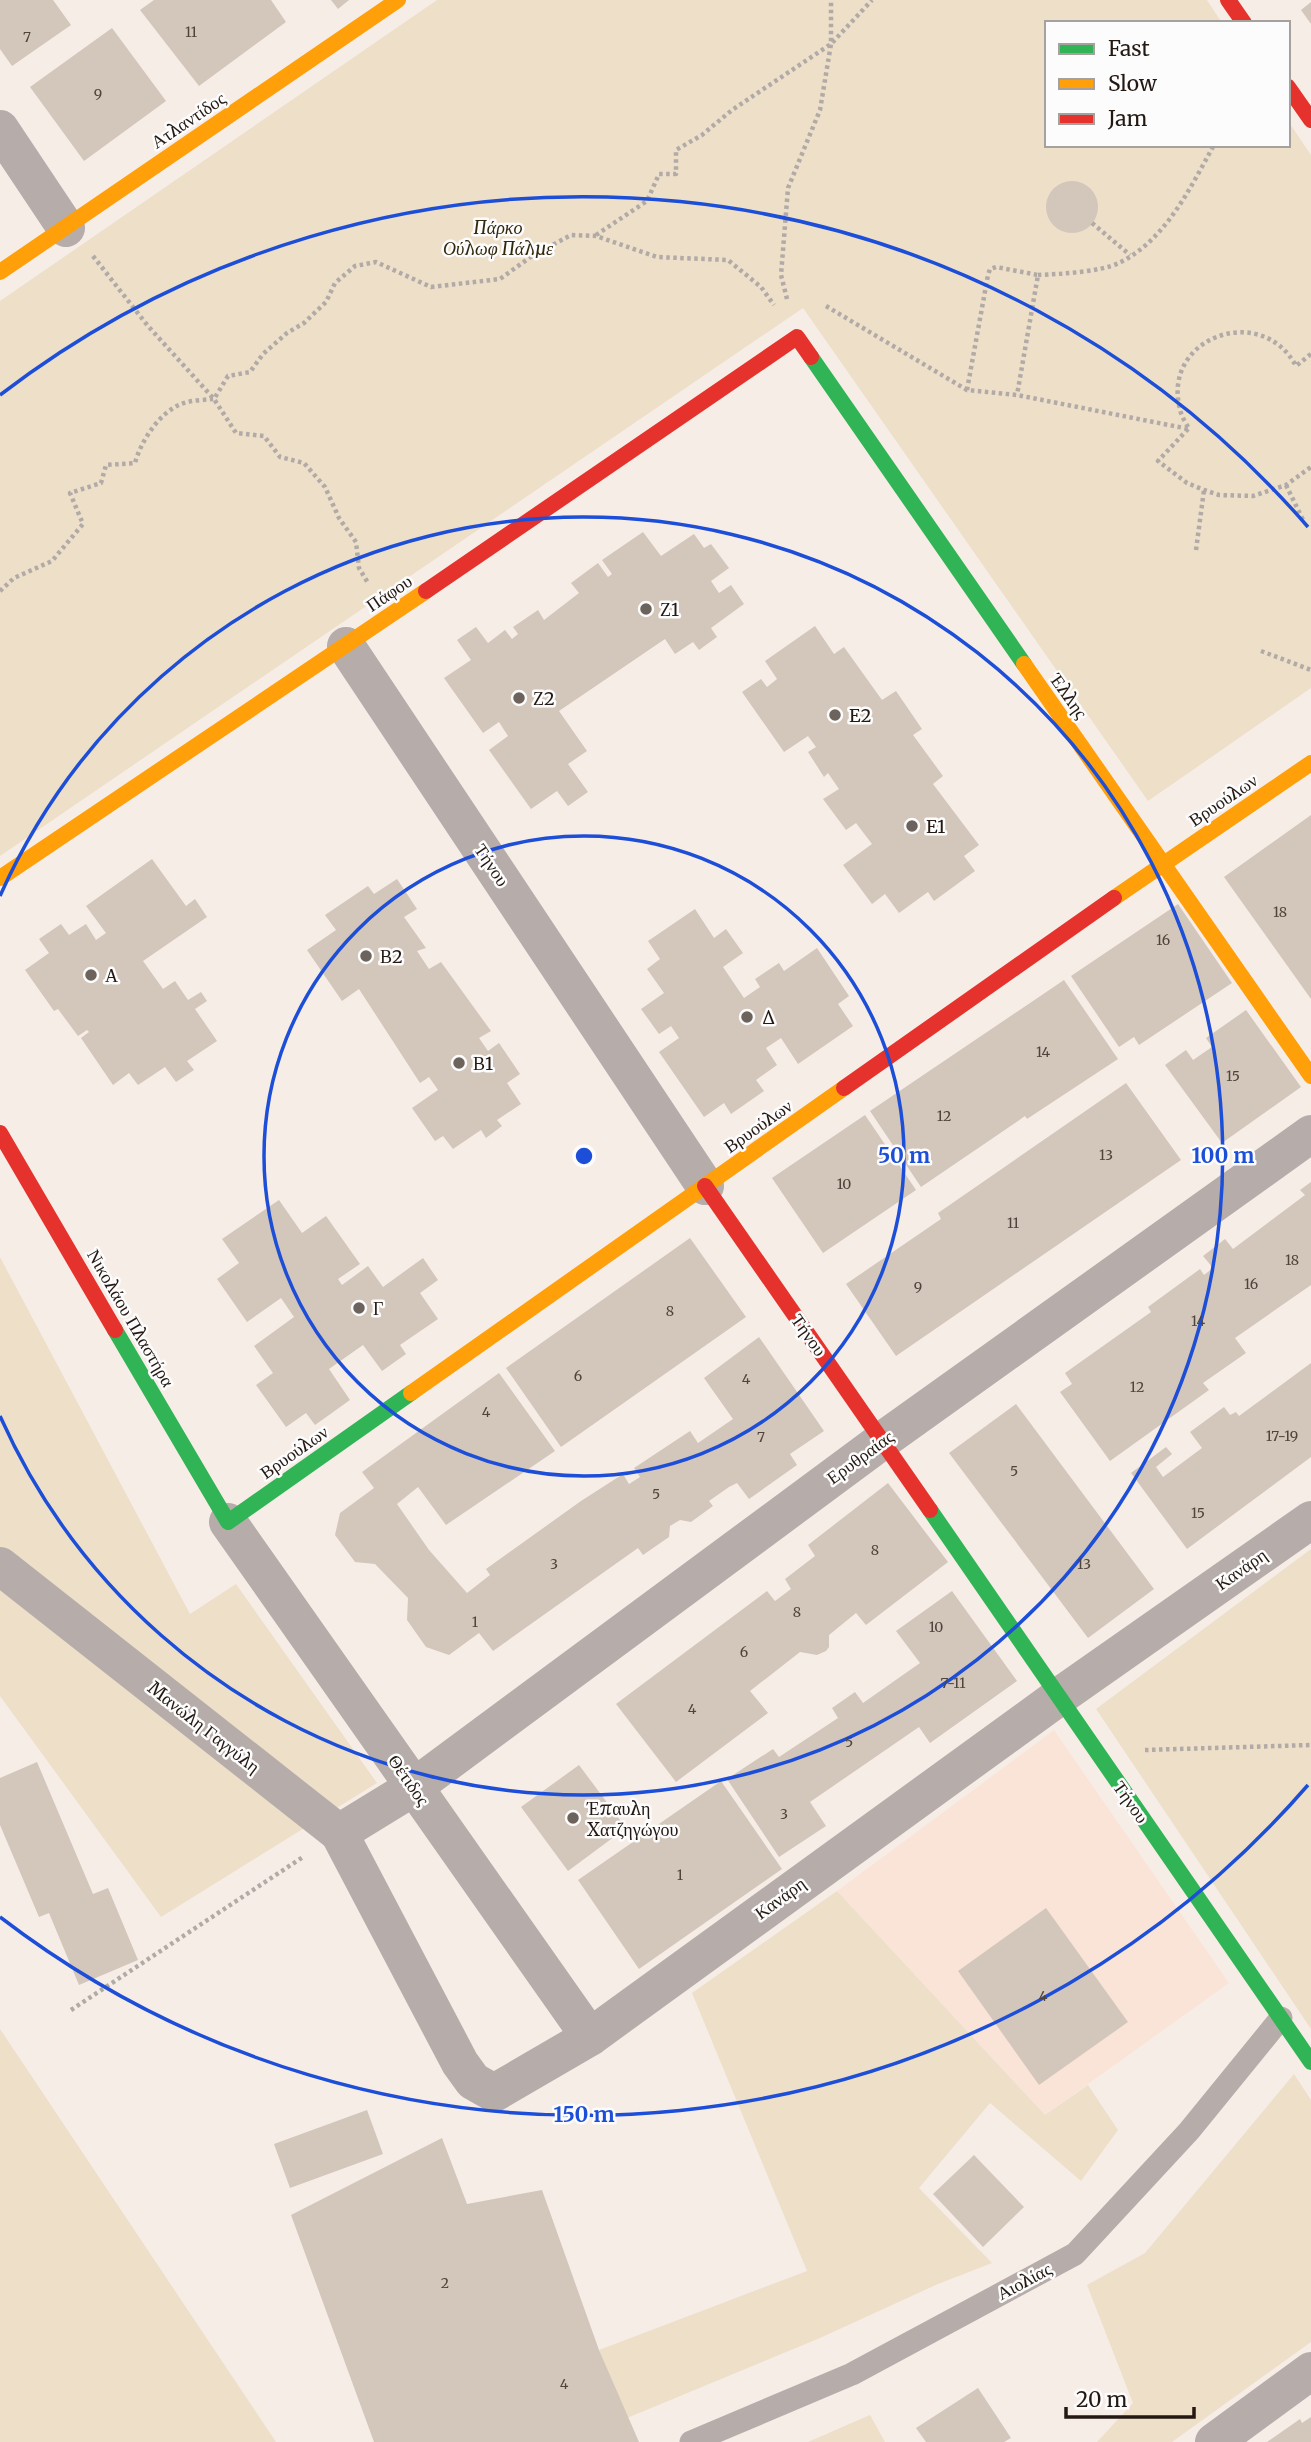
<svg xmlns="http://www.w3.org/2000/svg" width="1311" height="2442" font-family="Merriweather,serif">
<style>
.built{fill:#fae4d8}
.green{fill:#eddfc8}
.building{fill:#d3c6bb}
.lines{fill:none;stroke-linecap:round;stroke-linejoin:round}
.path{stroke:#b2aaa6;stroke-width:4.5;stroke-dasharray:3.5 3.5;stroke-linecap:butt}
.lane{stroke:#b6acaa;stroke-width:23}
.street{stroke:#b6acaa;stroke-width:38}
.fast{stroke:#30b455;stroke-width:16}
.slow{stroke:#ff9f0a;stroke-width:16}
.jam{stroke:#e5322d;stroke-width:16}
.ring{fill:none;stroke:#1d4ed8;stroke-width:3.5}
.poi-dot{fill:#6d635d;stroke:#fcfcfc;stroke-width:2.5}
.labels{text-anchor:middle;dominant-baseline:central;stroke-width:5;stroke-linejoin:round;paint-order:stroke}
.number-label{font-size:14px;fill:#4f443c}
.street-label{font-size:18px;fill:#231812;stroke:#fcfcfc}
.park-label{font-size:18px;font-style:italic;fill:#32280e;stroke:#fcfcfc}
.poi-label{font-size:18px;fill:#231812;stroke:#fcfcfc;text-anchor:start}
.centre{fill:#1d4ed8;stroke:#fcfcfc;stroke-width:3.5}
.ring-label{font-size:21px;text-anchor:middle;font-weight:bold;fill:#1d4ed8;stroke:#fcfcfc;stroke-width:5;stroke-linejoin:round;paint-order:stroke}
</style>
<rect width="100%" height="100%" fill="#f7ede7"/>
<path class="built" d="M1054 1730 1229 1983 1045 2115 837 1891Z"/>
<g class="green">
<path d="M437 0H1207L1222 23H1047V145H1288V121L1311 155V688L1148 801 803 308 0 856V301Z"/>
<path d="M0 1257 190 1614 236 1584 377 1783 161 1917 0 1696Z"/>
<path d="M1311 1549V2029L1096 1709Z"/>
<path d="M837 1891 1045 2115 1088 2085 1118 2130 1081 2181 990 2103 919 2188 992 2263 938 2284 820 2338 627 2418 599 2350 807 2271 692 1993Z"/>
<path d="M0 2029 276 2442H0Z"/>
<path d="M1294 2074 1311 2100V2342L1172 2442H1097L1133 2403 1087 2285 1145 2253Z"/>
<path d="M870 2415 885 2442H808Z"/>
</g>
<g class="building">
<path d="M0 0H53L71 25 12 66 0 49Z"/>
<path d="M154 0H271L286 22 199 86 140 10Z"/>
<path d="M331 0H349L338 9Z"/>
<path d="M1311 2V24L1301 10Z"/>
<path d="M112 28 166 101 84 161 30 87Z"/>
<circle cx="1072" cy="207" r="26"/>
<path d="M643 532 661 556 694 534 704 548 711 544 729 568 711 581 719 593 731 585 744 604 711 628 717 637 699 650 693 642 675 654 665 639 559 711 587 751 568 764 588 792 568 806 557 791 531 809 489 750 508 736 499 722 483 733 444 678 471 660 457 640 476 627 488 643 505 630 512 639 518 634 513 627 538 610 544 620 579 593 571 583 598 563 608 577 612 574 602 560Z"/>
<path d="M815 626 834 654 844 647 882 700 896 691 922 729 913 735 943 776 933 784 979 845 964 856 975 871 934 901 928 892 899 913 885 894 872 904 843 865 872 844 856 823 846 830 823 799 839 789 828 773 824 777 808 752 816 747 808 736 784 752 742 692 761 679 767 687 777 679 765 661Z"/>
<path d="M1311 815V999L1224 877Z"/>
<path d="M152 859 186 906 195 899 207 917 143 961 163 989 175 981 188 1000 201 992 207 1001 195 1009 217 1041 187 1061 194 1070 176 1082 165 1067 138 1085 129 1073 113 1085 81 1038 89 1032 87 1030 78 1036 58 1009 54 1011 25 970 49 953 39 939 61 924 69 935 86 924 96 940 106 933 86 906Z"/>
<path d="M397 879 417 909 404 917 426 948 417 951 429 969 441 962 491 1031 479 1038 488 1051 499 1043 520 1074 507 1083 521 1104 497 1120 502 1126 486 1138 481 1130 453 1149 443 1136 435 1141 412 1108 438 1090 429 1077 420 1083 359 989 342 1001 307 950 336 930 325 915 368 886 374 894Z"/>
<path d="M1178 904 1232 983 1139 1045 1134 1037 1119 1047 1071 976Z"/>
<path d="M695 909 714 938 726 929 743 953 723 967 744 998 760 987 755 979 779 963 784 971 817 948 849 996 838 1004 853 1026 798 1064 781 1038 766 1048 777 1065 756 1080 764 1091 731 1114 724 1103 704 1117 659 1052 679 1038 671 1026 659 1034 641 1009 664 993 647 969 660 959 648 941Z"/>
<path d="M1064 980 1118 1059 1027 1119 1025 1116 1018 1121 921 1187 870 1111Z"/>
<path d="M1246 1010 1301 1087 1222 1143 1165 1065 1186 1050 1193 1060 1212 1047 1206 1038Z"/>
<path d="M1126 1083 1181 1160 896 1356 846 1284 941 1219 938 1213Z"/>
<path d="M865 1115 916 1190 823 1253 772 1178Z"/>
<path d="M1311 1182V1285L1235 1338 1246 1353 1203 1383 1209 1390 1110 1461 1060 1392 1072 1384 1065 1373 1151 1312 1148 1307 1200 1269 1204 1275 1213 1268 1203 1256 1225 1239 1233 1249 1305 1195 1300 1190Z"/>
<path d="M279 1200 302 1233 326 1216 360 1264 338 1279 342 1285 368 1266 383 1287 423 1258 438 1280 420 1293 438 1319 400 1345 406 1354 382 1371 363 1345 329 1369 350 1400 315 1425 306 1413 286 1427 256 1385 273 1373 254 1346 294 1317 281 1298 247 1322 217 1279 239 1263 222 1239Z"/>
<path d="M690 1238 746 1317 561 1447 506 1368Z"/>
<path d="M759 1337 824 1431 790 1454 797 1465 749 1499 737 1483 729 1487 709 1501 713 1506 691 1522 680 1520 670 1526 669 1537 643 1555 638 1548 493 1651 479 1633 449 1655 426 1647 407 1620 408 1598 375 1564 355 1562 335 1535 340 1513 374 1488 362 1472 499 1373 555 1451 446 1525 418 1487 397 1504 429 1550 467 1593 490 1575 486 1569 581 1501 623 1474 629 1484 640 1477 634 1468 690 1431 698 1443 733 1419 704 1378Z"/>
<path d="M1311 1363V1457L1187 1549 1131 1473 1166 1447 1172 1454 1156 1467 1163 1477 1202 1448 1190 1432 1224 1407 1230 1415 1236 1412 1239 1416Z"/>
<path d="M1016 1404 1154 1589 1088 1638 949 1453Z"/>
<path d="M888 1483 948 1562 866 1625 856 1613 829 1635V1647L826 1651 817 1655 800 1652 750 1691 768 1713 676 1782 616 1704 767 1591 775 1601 791 1589 785 1579 815 1556 808 1545Z"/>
<path d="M952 1591 1017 1681 930 1743 919 1727 810 1802 826 1826 779 1857 727 1779 773 1749 779 1757 838 1718 832 1708 855 1692 863 1703 920 1663 896 1631Z"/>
<path d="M37 1762 93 1894 108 1888 138 1960 79 1985 49 1913 39 1917 0 1825V1778Z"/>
<path d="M579 1765 626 1828 568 1871 521 1807Z"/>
<path d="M721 1781 782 1869 639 1969 578 1880Z"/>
<path d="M1046 1908 1128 2022 1039 2085 958 1971Z"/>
<path d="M367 2110 383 2154 290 2188 274 2144Z"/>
<path d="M442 2138 467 2204 542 2190 599 2350 639 2442H374L291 2215Z"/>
<path d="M974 2155 1024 2207 983 2247 933 2194Z"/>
<path d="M978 2388 1011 2438 1004 2442H926L916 2428Z"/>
<path d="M1311 2417V2442H1267L1300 2419 1302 2423Z"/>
</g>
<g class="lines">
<g class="path">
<path d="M1092 223 1130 255"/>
<path d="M596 235 647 201 659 174H676V150L702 135 732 110 831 44 872 0"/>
<path d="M93 256 148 326 214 399 236 433 264 436 280 457 304 463 325 487 339 518 356 542 359 568 368 583"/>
<path d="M1038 275C1061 274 1099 272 1119 263 1166 240 1190 188 1214 145"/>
<path d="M787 299 781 275 788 188 820 110 831 44V0"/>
<path d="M826 306 967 390 1017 395 1189 429C1186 423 1181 416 1180 409 1161 338 1261 301 1296 366L1311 354"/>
<path d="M967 390 988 275 990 269 996 267 1038 275 1017 395"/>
<path d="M1188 429 1158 461 1187 483 1204 490 1219 495 1253 496 1286 485 1311 467"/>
<path d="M1286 485 1304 522"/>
<path d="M1196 550 1204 490"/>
<path d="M0 591 14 578 52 561 83 524 70 493 101 483 106 465 135 463C141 441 159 413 181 404 191 400 204 400 214 399L228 376 250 372 263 354 287 333 304 323 326 302 335 283 355 266 376 262 431 287 500 279 532 256 571 235 596 236 657 257 728 260 761 287 774 305"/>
<path d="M1261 651 1311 670"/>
<path d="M1145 1750 1311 1745"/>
<path d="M71 2010 303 1857"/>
</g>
<path class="lane" d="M691 2442 852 2374 1075 2254 1189 2131 1281 2018"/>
<g class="street">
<path d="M0 129 66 228"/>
<path d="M346 646 705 1186"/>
<path d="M228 1522 590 2037"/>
<path d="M0 1566 339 1833 414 1787 883 1440 1311 1134"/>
<path d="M339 1833 460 2063 473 2081 494 2093 590 2037 1060 1696 1311 1520"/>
<path d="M1214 2442 1311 2371"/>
</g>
<g class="fast">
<path d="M811 357 1024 664"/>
<path d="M115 1330 228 1522 411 1393"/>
<path d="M930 1510 1311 2062"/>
</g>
<g class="slow">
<path d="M0 272 398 0"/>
<path d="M1024 664 1311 1076"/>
<path d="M0 878 426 591"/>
<path d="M1114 898 1311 763"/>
<path d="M411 1393 844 1088"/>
</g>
<g class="jam">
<path d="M1228 0 1244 23"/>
<path d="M1288 87 1311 120"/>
<path d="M426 591 797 337 811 357"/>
<path d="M844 1088 1114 898"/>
<path d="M0 1133 115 1330"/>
<path d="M705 1186 930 1510"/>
</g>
</g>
<g class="ring">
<circle cx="584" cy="1156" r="320"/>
<path d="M0 896A639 639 0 1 1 0 1416"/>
<path d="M1308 1785A959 959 0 0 1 0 1917M0 395A959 959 0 0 1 1308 527"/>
</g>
<g class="poi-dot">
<circle cx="646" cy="609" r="7"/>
<circle cx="519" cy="698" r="7"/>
<circle cx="835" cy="715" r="7"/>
<circle cx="912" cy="826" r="7"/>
<circle cx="366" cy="956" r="7"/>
<circle cx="91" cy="975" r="7"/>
<circle cx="747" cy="1017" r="7"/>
<circle cx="459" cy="1063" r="7"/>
<circle cx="359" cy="1308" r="7"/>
<circle cx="573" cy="1818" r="7"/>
</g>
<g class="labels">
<g class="number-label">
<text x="191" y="32">11</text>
<text x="27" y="37">7</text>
<text x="98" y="94">9</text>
<text x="1280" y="912">18</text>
<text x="1163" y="940">16</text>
<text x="1043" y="1052">14</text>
<text x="1233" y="1076">15</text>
<text x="944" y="1116">12</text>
<text x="1106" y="1155">13</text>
<text x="844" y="1184">10</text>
<text x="1013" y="1223">11</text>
<text x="1292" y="1260">18</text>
<text x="1251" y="1284">16</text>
<text x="918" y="1287">9</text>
<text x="670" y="1311">8</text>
<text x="1198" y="1321">14</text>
<text x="578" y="1376">6</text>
<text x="746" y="1379">4</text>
<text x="1137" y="1387">12</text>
<text x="486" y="1412">4</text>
<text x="1282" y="1436">17-19</text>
<text x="761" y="1437">7</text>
<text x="1014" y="1471">5</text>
<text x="656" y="1494">5</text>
<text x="1198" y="1513">15</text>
<text x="875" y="1550">8</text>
<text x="554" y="1564">3</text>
<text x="1084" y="1564">13</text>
<text x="797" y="1612">8</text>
<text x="475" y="1622">1</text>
<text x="936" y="1627">10</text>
<text x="744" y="1652">6</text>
<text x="953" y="1683">7-11</text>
<text x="692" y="1709">4</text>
<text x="849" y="1742">5</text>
<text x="784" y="1814">3</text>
<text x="680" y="1875">1</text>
<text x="1043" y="1996">4</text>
<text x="445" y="2283">2</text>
<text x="564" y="2384">4</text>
</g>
<g class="street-label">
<text transform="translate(188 120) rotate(-34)">Ατλαντίδος</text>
<text transform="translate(389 593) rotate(-34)">Πάφου</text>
<text transform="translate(1069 696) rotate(55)">Έλλης</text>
<text transform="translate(1223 800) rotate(-34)">Βρυούλων</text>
<text transform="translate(492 865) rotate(56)">Τήνου</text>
<text transform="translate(758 1126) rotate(-35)">Βρυούλων</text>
<text transform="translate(131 1318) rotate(60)">Νικολάου Πλαστήρα</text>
<text transform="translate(809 1335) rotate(55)">Τήνου</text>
<text transform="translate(294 1452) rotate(-35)">Βρυούλων</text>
<text transform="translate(860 1457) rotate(-36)">Ερυθραίας</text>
<text transform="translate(1241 1569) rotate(-35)">Κανάρη</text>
<text transform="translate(204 1727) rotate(38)">Μανώλη Γαγγύλη</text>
<text transform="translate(409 1780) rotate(55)">Θέτιδος</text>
<text transform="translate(1131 1802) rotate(55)">Τήνου</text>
<text transform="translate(780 1898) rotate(-36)">Κανάρη</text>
<text transform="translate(1024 2281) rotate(-28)">Αιολίας</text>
</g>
<g class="park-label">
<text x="498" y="227">Πάρκο<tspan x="498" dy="21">Ούλωφ Πάλμε</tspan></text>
</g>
<g class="poi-label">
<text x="660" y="609">Ζ1</text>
<text x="533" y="698">Ζ2</text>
<text x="849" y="715">E2</text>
<text x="926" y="826">E1</text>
<text x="380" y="956">Β2</text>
<text x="105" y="975">Α</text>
<text x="761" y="1017">Δ</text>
<text x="473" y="1063">Β1</text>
<text x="373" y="1308">Γ</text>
<text x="587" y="1808">Έπαυλη<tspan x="587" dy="21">Χατζηγώγου</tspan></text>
</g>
</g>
<circle cx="584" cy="1156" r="10" class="centre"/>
<g class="ring-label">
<text x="904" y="1163">50 m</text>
<text x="1223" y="1163">100 m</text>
<text x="584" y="2122">150 m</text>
</g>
<rect x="1045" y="21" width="245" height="126" fill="#fcfcfc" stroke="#a5a19e" stroke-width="2"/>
<rect x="1059" y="44" width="35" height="10" fill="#30b455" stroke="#a5a19e" stroke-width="2"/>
<text x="1108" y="56" font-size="21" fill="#231812">Fast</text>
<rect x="1059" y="79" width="35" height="10" fill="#ff9f0a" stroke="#a5a19e" stroke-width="2"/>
<text x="1108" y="91" font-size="21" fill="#231812">Slow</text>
<rect x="1059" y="114" width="35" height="10" fill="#e5322d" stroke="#a5a19e" stroke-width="2"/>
<text x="1108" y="126" font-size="21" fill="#231812">Jam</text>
<path d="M1066 2407v10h128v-10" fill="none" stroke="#231812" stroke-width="3.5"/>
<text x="1076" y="2407" font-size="21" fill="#231812" stroke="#fcfcfc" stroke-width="5" paint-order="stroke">20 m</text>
</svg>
